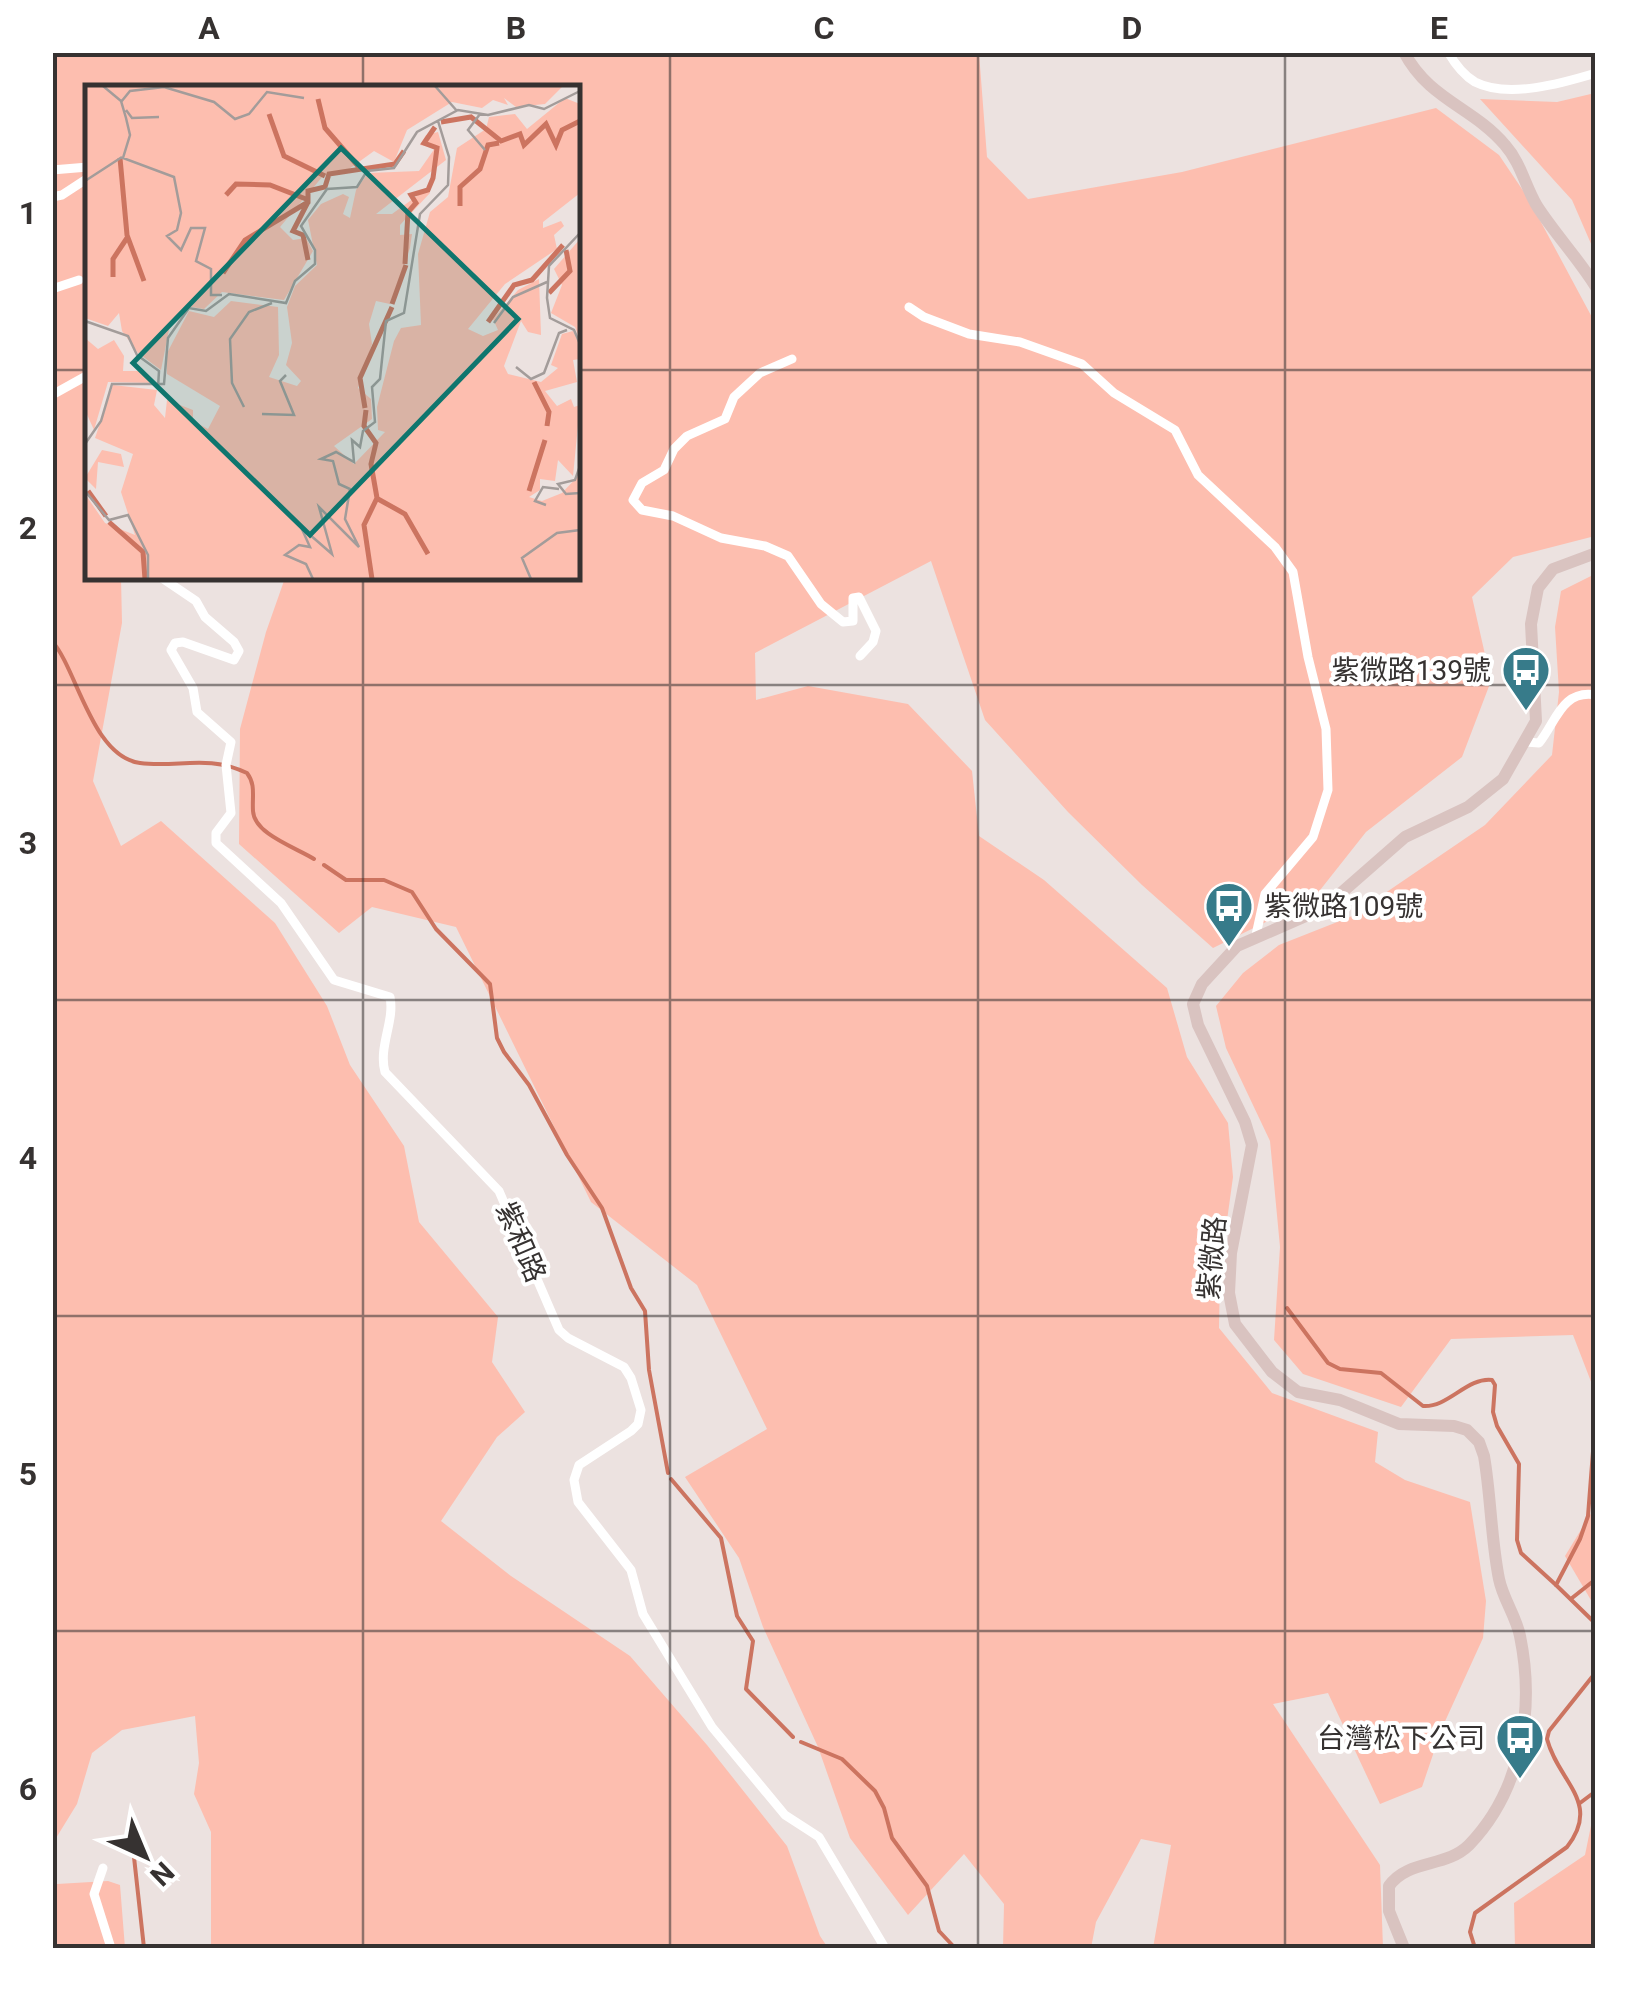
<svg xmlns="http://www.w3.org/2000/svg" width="1648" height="2001" font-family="Roboto,'Noto Sans TC',sans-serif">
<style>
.green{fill:#fdbeaf}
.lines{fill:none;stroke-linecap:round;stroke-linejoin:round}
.stream{stroke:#cc7460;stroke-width:4}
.street{stroke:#fff;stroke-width:9}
.secondary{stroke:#d9c3c0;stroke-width:12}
.grid{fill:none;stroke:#363231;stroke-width:2.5;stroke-opacity:0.55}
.labels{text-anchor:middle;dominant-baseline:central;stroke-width:8;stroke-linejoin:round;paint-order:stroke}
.poi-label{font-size:28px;fill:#363231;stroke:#fff;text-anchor:end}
.street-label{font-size:28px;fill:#363231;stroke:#fff}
.inset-river{fill:none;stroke:#cc7460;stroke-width:5}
.inset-road{fill:none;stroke:#a39c9a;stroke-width:2.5}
.view{fill:#0f766e;fill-opacity:0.15;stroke:#0f766e;stroke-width:5}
.inset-edge{fill:none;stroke:#363231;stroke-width:5}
.neatline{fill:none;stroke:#363231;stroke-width:4}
.grid-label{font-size:32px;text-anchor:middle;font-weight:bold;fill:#363231}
</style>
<rect width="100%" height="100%" fill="#ece2e0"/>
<g class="green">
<path d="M53 53H979L987 157 1028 199 1182 172 1436 108 1499 155 1528 198 1594 321 1595 536 1513 557 1472 597 1491 681 1462 757 1366 832 1313 899 1213 948 1142 885 1068 812 985 720 931 561 755 653 756 700 808 686 908 704 972 771 979 836 1044 880 1167 988 1187 1057 1228 1123 1233 1177 1220 1271 1219 1328 1272 1393 1378 1432 1375 1462 1405 1480 1470 1502 1486 1601 1483 1638 1442 1728 1422 1787 1380 1804 1328 1693 1273 1704 1380 1865 1383 1948H1153L1171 1845 1141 1839 1096 1922 1091 1948H1003L1004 1904 964 1854 908 1915 850 1838 818 1747 763 1627 739 1558 685 1477 767 1429 697 1285 591 1202 456 927 372 907 339 933 239 844 240 729 266 632 285 578H578V88H88V578H121L122 623 93 781 121 846 161 821 275 923 327 1006 350 1065 404 1146 419 1222 498 1317 492 1362 525 1412 497 1437 441 1521 511 1576 630 1656 707 1745 787 1846 820 1936 828 1948H211V1832L194 1794 199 1763 195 1716 122 1730 92 1753 77 1804 53 1843Z"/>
<path d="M1595 93H1596L1595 253 1572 200 1480 99 1557 102Z"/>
<path d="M1595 574V1392L1573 1335 1451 1339 1401 1407 1303 1374 1274 1340 1280 1247 1270 1141 1226 1048 1216 1006 1243 973 1279 945 1350 917 1485 825 1552 755 1559 692 1555 627 1561 591Z"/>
<path d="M1595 1507 1596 1607H1595L1565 1556Z"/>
<path d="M1595 1806V1948H1515L1514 1903 1585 1855Z"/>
<path d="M52 1870 57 1884 108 1881 120 1885 125 1948H53Z"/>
</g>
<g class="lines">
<g class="stream">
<path d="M52 641C77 669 92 757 140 763 178 768 207 754 247 773 256 785 252 796 253 811 254 834 297 848 314 859"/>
<path d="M324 865 346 880H384L412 892 436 929 490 984 497 1038 504 1052 529 1085 567 1155 602 1208 631 1288 645 1311 649 1370 668 1473"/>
<path d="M1287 1308 1328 1363 1340 1369 1381 1373 1423 1406C1448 1408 1467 1377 1492 1380L1495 1385 1493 1412 1497 1426 1519 1464 1517 1540 1521 1553 1556 1585"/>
<path d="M1596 1413 1588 1516 1580 1539 1556 1585 1596 1624"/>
<path d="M671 1479 721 1538 737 1616 753 1641 746 1689 793 1737"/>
<path d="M1572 1598 1596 1579"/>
<path d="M801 1742 842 1759 875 1791 884 1808 892 1838 927 1886 939 1931 955 1948"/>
<path d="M1580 1803 1596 1791"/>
<path d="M133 1848 144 1948"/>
<path d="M1475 1948 1470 1932 1475 1913 1567 1847C1602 1802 1558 1782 1547 1739L1549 1731 1596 1672"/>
</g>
<g class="street">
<path d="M1448 52C1455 64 1463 75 1475 82 1508 99 1563 83 1596 73"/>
<path d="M52 170 88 167"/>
<path d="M52 197 62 195 88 178"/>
<path d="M52 289 79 280"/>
<path d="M909 307 924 317 969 334 1020 342 1082 364 1114 393 1175 430 1198 475 1275 547 1293 572 1308 657 1326 729 1328 790 1313 837 1265 894 1256 935"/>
<path d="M792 359 760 373 734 397 725 419 687 436 674 449 664 470 642 483 633 500 642 510 673 516 721 538 765 546 788 556 821 604 843 622 853 621V598L859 597 876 631 873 642 860 656"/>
<path d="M52 395 88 375"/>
<path d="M162 578 196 601 205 617 234 642 239 651 234 660 183 642 175 643 171 650 193 688 197 712 231 742 226 765 231 813 216 833V843L281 903 334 980 390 997C395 1021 378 1047 385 1072L499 1191 559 1330 568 1338 624 1367 631 1378 641 1410 638 1424 631 1431 579 1465 574 1480 578 1502 631 1570 643 1614 712 1727 785 1815 819 1837 885 1948"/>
<path d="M1526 742 1539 743C1556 722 1562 689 1596 695"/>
<path d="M103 1868 94 1894 111 1948"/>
</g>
<g class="secondary">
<path d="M1404 52C1429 100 1473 107 1505 145 1521 163 1525 186 1537 206 1555 234 1578 258 1596 287"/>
<path d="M1404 1948 1389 1911V1886C1408 1859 1446 1868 1469 1845 1522 1790 1535 1709 1520 1636 1516 1616 1503 1599 1499 1579 1491 1539 1491 1497 1484 1456L1479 1442 1467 1430 1454 1426 1399 1424 1340 1400 1298 1392 1272 1372 1235 1324 1229 1293 1231 1253 1252 1145 1245 1122 1198 1025 1193 1004 1202 984 1237 946 1324 908 1405 837 1468 807 1503 779 1536 721 1531 624 1538 588 1553 569 1596 553"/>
</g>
</g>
<path class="grid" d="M363 52V88M670 52V1948M978 52V1948M1285 52V1948M52 370H88M578 370H1596M363 578V1948M52 685H1596M52 1000H1596M52 1316H1596M52 1631H1596"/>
<defs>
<g id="bus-pin" transform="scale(2.5)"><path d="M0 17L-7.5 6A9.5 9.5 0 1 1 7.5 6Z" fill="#377b8a" stroke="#fff"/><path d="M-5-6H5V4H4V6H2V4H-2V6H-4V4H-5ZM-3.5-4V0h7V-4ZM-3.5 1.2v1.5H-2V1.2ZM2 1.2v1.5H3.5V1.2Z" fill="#fff"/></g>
</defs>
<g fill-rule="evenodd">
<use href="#bus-pin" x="1526" y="670"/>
<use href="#bus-pin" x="1229" y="906"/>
<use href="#bus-pin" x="1520" y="1738"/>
</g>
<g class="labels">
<g class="poi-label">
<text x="1491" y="670">紫微路139號</text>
<text x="1264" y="906" text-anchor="start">紫微路109號</text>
<text x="1485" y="1738">台灣松下公司</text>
</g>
<g class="street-label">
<text transform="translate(521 1242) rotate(67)">紫和路</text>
<text transform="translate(1212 1258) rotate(-85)">紫微路</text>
</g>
</g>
<g transform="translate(85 85)">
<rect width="495" height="495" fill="#ece2e0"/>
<path d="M0 1H478L460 19 431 22 419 13 423 20 408 15 397 23 367 17 322 45 309 77 289 66 260 87 238 91 195 142 208 155 221 153 228 166 199 215 137 207 119 224 100 221 84 245 76 285 53 268 37 246 34 228 23 241 0 233ZM480 13 495 19V108L458 137V143L476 136 479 141 469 150 472 164 420 199 383 244 398 251 413 245 408 234 433 205 454 194 456 250 443 247 436 236 419 281 423 289 456 297 473 283 466 280 477 249 488 246 495 261V274L488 275 492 297 460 306 472 321 486 314 489 322 495 320 488 391 473 375 470 396 455 394V405L444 412 457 416 477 408 495 389V494H0V409L20 438 50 450 36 407 48 369 10 353 28 300 72 305 69 320 80 333 82 315 108 325V336L123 344 135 321 82 289 81 270 104 226 129 232 146 216 193 222 194 270 184 292 212 301 216 296 201 280 207 258 202 222 210 201 232 180 223 135 236 119 258 109 264 112 258 129 265 133 271 105 283 88 334 86 350 63 335 60 341 50 353 47 361 75 291 129H307L343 103 345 108 315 140V150L327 149 325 163 305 219 291 216 284 239 287 259 273 303 286 314 287 334 249 361 269 379 300 347 293 345 292 322 309 256 316 243 336 240 333 169 345 127 363 112 372 63 401 44 404 32 430 29 442 44ZM495 154V255L490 242 466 228 477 200 469 184ZM0 253 13 264 29 255 39 271 38 286H55L69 298 23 297 9 345 0 325ZM17 365 36 369 39 382 13 377 11 404 0 393Z" fill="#fdbeaf"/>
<path class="inset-river" d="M233 14 240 43 273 81M184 29 199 71 240 91M356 37 386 32 416 56 435 49 439 60 461 39 471 60 477 45 495 36M35 73 42 150 59 196M141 110 151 99 185 100 221 114M223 117 208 146 218 150 223 175M375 121V102L395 84 403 60 414 58M320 179 323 127 331 118 326 110 343 105 348 93 352 63 339 58 350 42M138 188 160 155 223 117V106L240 102 244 89 310 79 319 66M28 192V174L42 153M464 208 485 186 481 165M307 219 321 180M403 237 429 200 447 195 478 160M449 297 464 327 462 341M280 323 275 293 307 222M281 325 279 341 291 358 286 379 292 413 279 440 287 494M3 406 21 431M444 406 460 355M293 414 320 429 343 469M24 437 58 467 60 494"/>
<path class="inset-road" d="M18 1 36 16 41 33 45 50 38 73 89 92 96 128 92 145 82 151 96 165 106 143H120L111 176 126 184V210H137M350 1 372 26M36 17 45 6 79 2 129 17 150 34 164 29 182 7 219 13M41 25 47 33 74 32M395 29 383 45 400 65M0 96 37 72M495 148 464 181 462 213 465 233 489 245 495 259M0 236 43 251 52 270 74 286 73 302M409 238 428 212 462 197M431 282 446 294 459 288 474 248 482 245M159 322 147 298 145 254 164 227 187 218M177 329 209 330 195 296 201 290M0 359 16 336 27 299H79L83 253 104 223 121 226 144 209 201 218 210 196 230 179V165L216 141 242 104 272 102 282 86 309 83 332 47 373 25 403 30 444 20 459 24 495 6M495 381 490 395 473 399 481 409 495 408M0 406 24 435 43 430 63 470V494M461 420 450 416 458 402 474 404M228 494 221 479 200 470 214 460 225 462 216 442 247 469 234 422 274 462 260 434 265 404 254 399 248 376 236 374 251 367 269 377 267 355 275 362 278 346 290 337 287 302 295 294 301 236 319 228 335 129 363 100 364 72 353 36M446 494 437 473 472 448 495 445"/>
<path class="view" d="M256 63 433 234 225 450 48 278Z"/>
<rect width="495" height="495" class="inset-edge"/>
</g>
<rect width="1648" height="2001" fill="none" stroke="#ffffff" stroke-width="110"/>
<g transform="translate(145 1856) rotate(136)" stroke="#ffffff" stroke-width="8" paint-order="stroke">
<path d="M0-8L18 38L0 25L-18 38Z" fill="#363231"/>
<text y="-15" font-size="28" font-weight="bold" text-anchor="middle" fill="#363231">N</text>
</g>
<rect x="55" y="55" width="1538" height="1891" class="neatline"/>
<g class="grid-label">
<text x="209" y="39">A</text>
<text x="516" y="39">B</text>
<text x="824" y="39">C</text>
<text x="1132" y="39">D</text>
<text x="1439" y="39">E</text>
<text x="28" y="224">1</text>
<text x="28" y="539">2</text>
<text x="28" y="854">3</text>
<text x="28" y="1169">4</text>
<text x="28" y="1485">5</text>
<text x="28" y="1800">6</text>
</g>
</svg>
